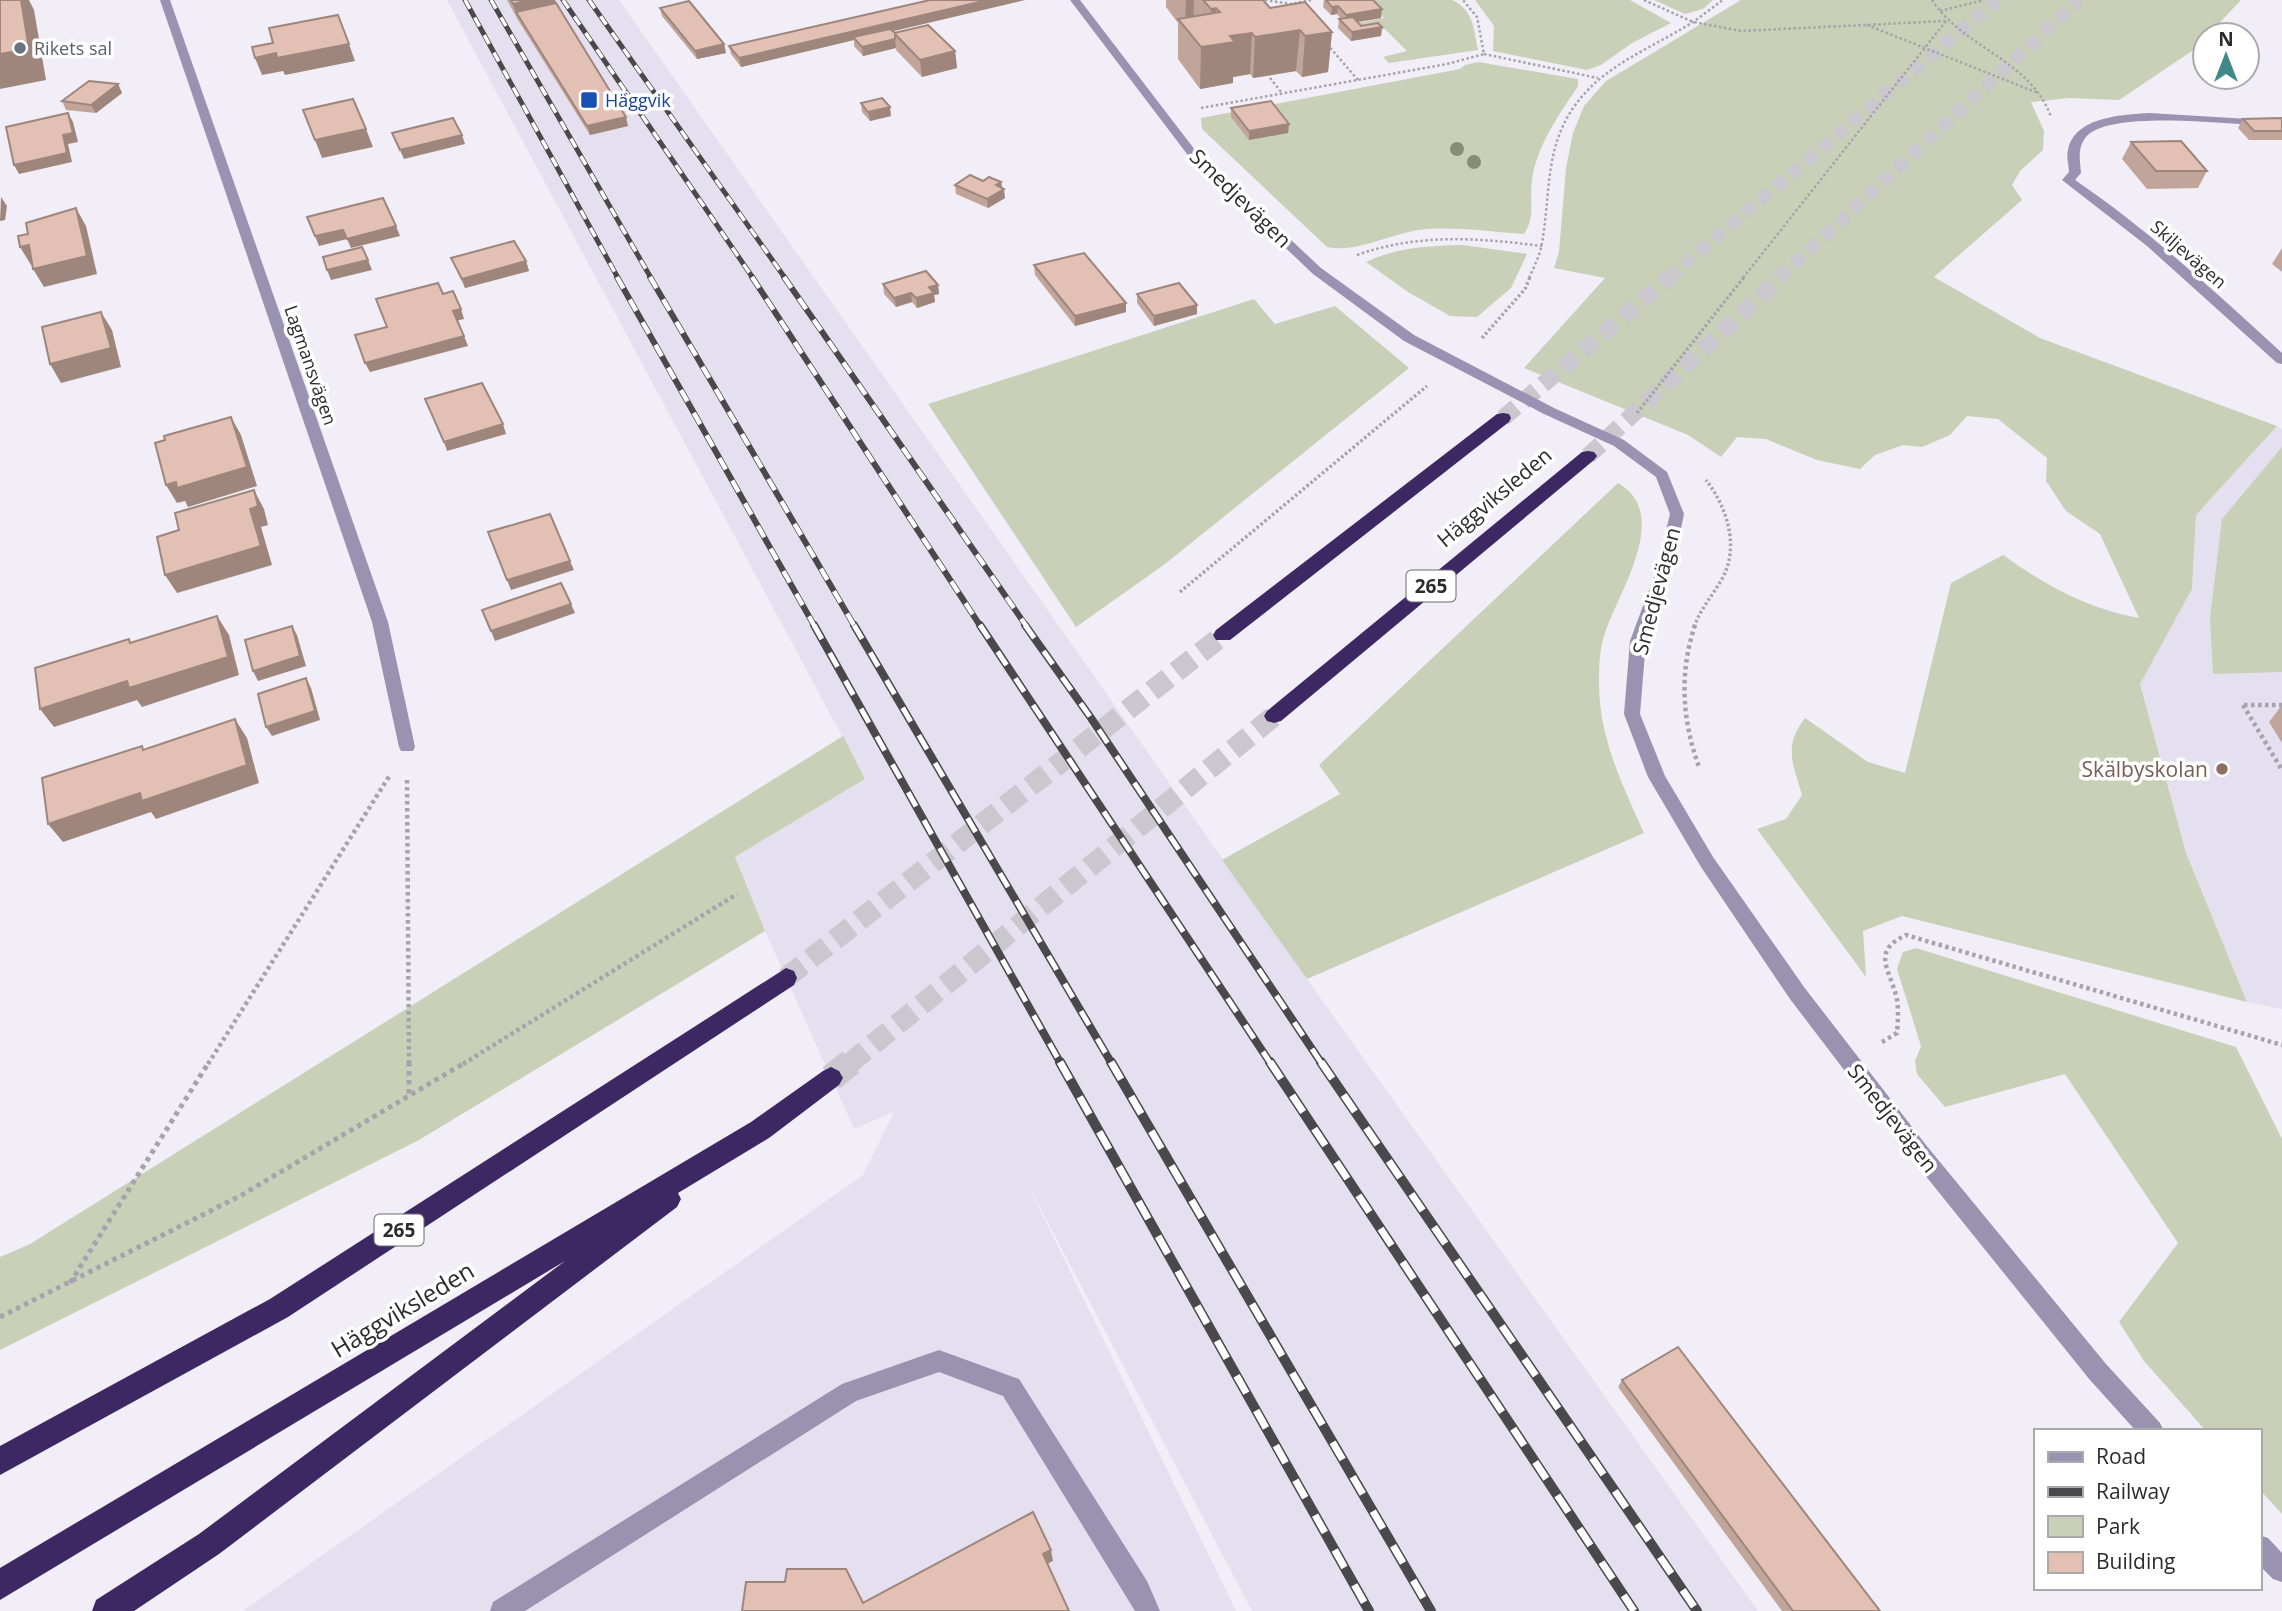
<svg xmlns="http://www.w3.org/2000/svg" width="2282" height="1611" font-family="'Open Sans',sans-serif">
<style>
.built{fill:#e5e0ef}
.green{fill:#c8d0b7}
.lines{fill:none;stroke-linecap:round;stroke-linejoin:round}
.highway-tunnel-far3{stroke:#cac7cf;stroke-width:13;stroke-dasharray:13 7;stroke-linecap:butt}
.highway-tunnel-far2{stroke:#cac7cf;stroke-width:17;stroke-dasharray:17 9;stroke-linecap:butt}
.highway-tunnel-far1{stroke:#cac7cf;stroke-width:21;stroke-dasharray:21 10;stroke-linecap:butt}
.highway-tunnel{stroke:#cac7cf;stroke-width:27;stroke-dasharray:27 13;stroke-linecap:butt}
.path-far3{stroke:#a6a3aa;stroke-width:2.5;stroke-dasharray:2.5 2.5;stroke-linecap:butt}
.path-far2{stroke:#a6a3aa;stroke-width:3.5;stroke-dasharray:2.5 2.5;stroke-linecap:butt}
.path-far1{stroke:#a6a3aa;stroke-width:4.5;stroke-dasharray:3.5 3.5;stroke-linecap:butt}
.path{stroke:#a6a3aa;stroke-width:5;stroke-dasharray:4.5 4.5;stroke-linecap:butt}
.minor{fill:#9a92b1;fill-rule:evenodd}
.highway{fill:#3d2864;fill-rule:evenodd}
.rail-far3-casing{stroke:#49484b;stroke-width:5}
.rail-far2-casing{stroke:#49484b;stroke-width:6}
.rail-far1-casing{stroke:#49484b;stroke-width:8}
.rail-casing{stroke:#49484b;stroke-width:10}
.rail-far3{stroke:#fff;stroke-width:3.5;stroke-dasharray:10;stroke-linecap:butt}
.rail-far2{stroke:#fff;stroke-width:4.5;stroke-dasharray:13;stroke-linecap:butt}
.rail-far1{stroke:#fff;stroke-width:5;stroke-dasharray:16;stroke-linecap:butt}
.rail{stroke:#fff;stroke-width:7;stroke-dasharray:20;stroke-linecap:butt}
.tree{fill:#888d75}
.wall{fill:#c2a59a}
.shaded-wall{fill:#9e867d}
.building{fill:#e2c0b3;stroke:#9e867d;stroke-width:2}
.worship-dot{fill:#6b7280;stroke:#fff;stroke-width:2.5}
.transit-dot{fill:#1a4fb4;stroke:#fff;stroke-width:2.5}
.education-dot{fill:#8d6e63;stroke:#fff;stroke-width:2.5}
.labels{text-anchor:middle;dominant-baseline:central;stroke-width:7;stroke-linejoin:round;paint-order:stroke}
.far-worship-label{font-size:18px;fill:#5b616d;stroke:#fff;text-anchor:start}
.far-transit-label{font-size:18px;fill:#164399;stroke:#fff;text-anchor:start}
.far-street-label{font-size:18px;fill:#2c2b2e;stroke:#fff}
.shield{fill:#fff;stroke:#6b6b6d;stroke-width:2}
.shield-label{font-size:19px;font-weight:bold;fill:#2c2b2e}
.street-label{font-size:21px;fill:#2c2b2e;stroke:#fff}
.education-label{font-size:21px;fill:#785e54;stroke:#fff;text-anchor:end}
.near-street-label{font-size:24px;fill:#2c2b2e;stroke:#fff}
</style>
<rect width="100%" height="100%" fill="#f1eef7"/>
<g class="built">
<path d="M447 0H619L1307 979 1758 1611H1252L1023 1175 1236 1611H243L863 1175 894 1112 854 1129 765 931 735 857 865 779Z"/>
<path d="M2277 426 2282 429V1009L2247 1002 2186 853 2140 684 2192 589 2196 515Z"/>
</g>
<g class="green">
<path d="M1366 0H1452C1473 9 1474 29 1478 50L1389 63 1383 57 1407 51 1385 29 1360 33 1351 24 1384 18Z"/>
<path d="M1475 0H1630L1671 23 1632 43 1601 65 1587 70 1493 51 1494 26Z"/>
<path d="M1654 0H1713L1703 9 1685 14Z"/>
<path d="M1741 0H2241L2208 35H2205L2195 49 2119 100 2069 98 2031 102 2044 131 2043 150 2020 171 2012 185 2022 200 1934 277 2040 338 2277 426 2196 515 2192 589 2140 684 2186 853 2247 1002 1902 916 1863 931 1866 977 1757 829 1786 819 1802 795C1793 763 1783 747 1805 718L1868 762 1905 773 1951 583 2003 555C2045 585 2087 609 2139 618L2100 534 2066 511 2046 481 2047 458 1998 419 1967 416 1950 435 1922 447 1903 445 1875 455 1860 469 1817 460 1766 439 1737 437 1721 457 1688 435 1524 368 1605 278 1554 268 1559 252 1566 168 1573 133 1584 106 1606 81Z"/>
<path d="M1478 62 1578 79V86C1559 115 1537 145 1532 180 1529 199 1536 217 1524 234 1492 232 1459 227 1427 229 1395 231 1357 254 1327 247L1202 129 1201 118 1460 69 1465 65Z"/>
<path d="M1462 245 1527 254 1511 288 1477 317 1450 316 1408 292 1366 262C1398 247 1427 246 1462 245Z"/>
<path d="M1254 299 1275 324 1335 306 1409 368 1165 564 1076 627 928 404Z"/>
<path d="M2282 447V672L2213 674 2210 618 2222 519Z"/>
<path d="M1618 483C1672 514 1619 591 1605 633 1599 649 1599 668 1599 686 1600 740 1622 784 1644 833L1307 979 1222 860 1340 794 1319 765Z"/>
<path d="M843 736 865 779 735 857 765 931 419 1140 0 1350V1257L30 1244Z"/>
<path d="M1916 948 2236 1047 2282 1139V1514L2259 1489V1431H2206L2144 1361 2119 1322 2178 1243 2065 1074 1945 1107 1917 1074 1915 1061 1921 1046 1897 969 1903 952Z"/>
</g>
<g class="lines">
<g class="highway-tunnel-far3">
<path d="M1668 278 1997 0"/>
<path d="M1779 278 2079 0"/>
</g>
<g class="highway-tunnel-far2">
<path d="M1503 418 1670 277"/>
<path d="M1588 456 1781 277"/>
</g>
<g class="highway-tunnel-far1">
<path d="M786 978 1223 635"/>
<path d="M849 1064 1274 716"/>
</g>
<path class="highway-tunnel" d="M831 1078 851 1062"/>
<g class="path-far3">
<path d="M1265 0 1291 4"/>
<path d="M1644 0 1693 22 1742 31 1945 21"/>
<path d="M1932 0C1963 48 2031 60 2051 117"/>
<path d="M1296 9 1291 4 1311 0"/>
<path d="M1940 11 1984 0"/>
<path d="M1867 25 2038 93"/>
<path d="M1327 44 1358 80"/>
<path d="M1484 54 1598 78"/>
<path d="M1270 78 1282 93"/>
<path d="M1201 108 1447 64 1484 54 1477 17 1463 0"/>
<path d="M1357 255C1419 233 1478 238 1542 246"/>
<path d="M1529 278C1534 267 1540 255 1542 243 1549 205 1546 164 1562 128 1588 70 1644 53 1693 22 1703 15 1713 7 1723 0"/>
<path d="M1743 278 1946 21"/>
</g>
<g class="path-far2">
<path d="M1482 338 1525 289 1530 277"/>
<path d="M1637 413 1744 277"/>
<path d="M1180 592 1427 386"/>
<path d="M1694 627C1701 608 1713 595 1722 579 1740 547 1727 507 1706 480"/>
</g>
<g class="path-far1">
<path d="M1695 625C1679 673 1682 720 1699 767"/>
<path d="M2243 705 2282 770"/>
<path d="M2244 705H2282"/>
<path d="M407 780 409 1064"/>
<path d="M1882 1042 1897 1033C1898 1020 1899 1007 1896 995 1888 967 1872 951 1906 935L2282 1045"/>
<path d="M208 1064 390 775"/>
<path d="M463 1064 737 894"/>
</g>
<g class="path">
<path d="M409 1062V1096"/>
<path d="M70 1283 209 1062"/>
<path d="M0 1317 240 1196 466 1062"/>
</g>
<g class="minor">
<path d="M160 0H170L388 622 415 747 413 751H401L399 747 372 622Z"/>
<path d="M1070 0H1080L1195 150 1321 268 1414 335 1554 408 1624 440 1667 472 1684 514 1672 571 1646 641 1640 714 1665 776 1713 857 1804 987 1926 1145 2106 1364 2160 1423 2164 1431H2136L2090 1380 1912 1159 1790 999 1701 867 1648 777 1624 714 1630 641 1656 571 1670 514 1656 477 1614 446 1544 414 1404 341 1313 274 1187 154Z"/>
<path d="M2149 113 2282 121V127C2244 126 2110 108 2086 137 2077 148 2080 160 2081 173L2075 180C2150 231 2215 292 2282 353V364L2277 363 2147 246 2062 180 2069 172C2069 166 2066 156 2068 150 2075 116 2123 115 2149 113Z"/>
<path d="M939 1350 1019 1379 1147 1581 1160 1611H1135L1003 1396 939 1372 856 1401 525 1611H490L493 1602 842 1384Z"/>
<path d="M2259 1535 2268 1538 2282 1553V1582L2273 1579 2259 1565Z"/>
</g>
<g class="highway">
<path d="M1503 413 1509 414 1511 418 1509 422 1230 640H1216L1213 635 1216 630 1497 414Z"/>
<path d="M1588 451 1594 452 1597 456 1594 460 1281 721 1274 723 1267 721 1264 716 1267 711 1582 452Z"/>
<path d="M786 968 794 971 797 978 794 985 288 1317 0 1475V1446L270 1299Z"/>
<path d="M831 1067 839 1071 843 1078 839 1085 769 1138 678 1193 681 1199 677 1207 219 1554 134 1611H92L96 1600 199 1534 565 1261 0 1600V1568L751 1122 823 1071Z"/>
</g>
<g class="rail-far3-casing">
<g id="rail-far3">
<path d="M465 0 618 278"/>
<path d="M491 0 651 278"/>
<path d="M563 0 753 278"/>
<path d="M589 0 785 278"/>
</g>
</g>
<g class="rail-far2-casing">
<g id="rail-far2">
<path d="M617 277 815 627"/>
<path d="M650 277 855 627"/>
<path d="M752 277 981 627"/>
<path d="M784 277 1027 627"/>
</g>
</g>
<g class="rail-far1-casing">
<g id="rail-far1">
<path d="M814 625 1061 1064"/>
<path d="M854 625 1112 1064"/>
<path d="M980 625 1271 1064"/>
<path d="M1025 625 1091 718 1322 1064"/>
</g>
</g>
<g class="rail-casing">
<g id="rail">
<path d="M1060 1062 1369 1611"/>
<path d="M1111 1062 1431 1611"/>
<path d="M1270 1062 1634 1611"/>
<path d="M1321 1062 1697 1611"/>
</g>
</g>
<use href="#rail-far3" class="rail-far3"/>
<use href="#rail-far2" class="rail-far2"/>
<use href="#rail-far1" class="rail-far1"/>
<use href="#rail" class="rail"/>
</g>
<g class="tree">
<circle cx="1457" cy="149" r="7"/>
<circle cx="1474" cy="162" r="7"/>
</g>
<g class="wall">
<path d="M507 0H555L556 3 628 126 590 135 518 20Z"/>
<path d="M1166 0H1263L1270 8 1332 32 1328 72 1302 77 1296 71 1253 78 1250 74 1233 77V83L1200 89 1178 59V23L1166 7Z"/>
<path d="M1324 0H1373L1381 18 1357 22 1361 26 1382 27 1381 36 1351 41 1338 28 1339 19H1341L1337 14 1331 15 1323 7Z"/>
<path d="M660 8 724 44 726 53 697 59 662 16Z"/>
<path d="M893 31 895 33 955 51 957 68 922 77 896 50V48L863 56 854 46V40L741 67 731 54 729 46Z"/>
<path d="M118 84 122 93 96 113 66 110 62 101Z"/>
<path d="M861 103 891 116 870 121 862 112Z"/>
<path d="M1231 108 1289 124 1288 133 1249 140 1231 117Z"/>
<path d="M2282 118V140H2249L2238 128 2243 119Z"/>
<path d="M2131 142 2207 171 2198 188 2147 189 2122 159Z"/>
<path d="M983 181 1001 182 1005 198 988 208 956 194 955 185Z"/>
<path d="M2282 248V272L2272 264Z"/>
<path d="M451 258 526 261 529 271 465 288Z"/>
<path d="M1034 265 1126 312 1075 326 1035 275Z"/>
<path d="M883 284 938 285 939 294 934 295 935 302 917 308 912 302 896 307 884 294Z"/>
<path d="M1137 294 1197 305V314L1154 326 1137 303Z"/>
<path d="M2282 705V743L2269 722Z"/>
<path d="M1622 1380 1880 1611H1782L1618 1387Z"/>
</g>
<g class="shaded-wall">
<path d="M21 0H29L34 10 46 80 0 89V54Z"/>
<path d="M530 0H555L558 12H516L518 20 513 4Z"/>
<path d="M988 0H1025L856 40 853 37 854 40 741 67 739 58Z"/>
<path d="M1186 0H1194L1193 30 1185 27Z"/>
<path d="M1338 6 1337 14 1331 15 1332 7Z"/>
<path d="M1216 8 1215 45 1230 36 1252 33 1250 74 1233 77V83L1200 89 1201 47 1209 46 1211 9Z"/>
<path d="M1382 9 1381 18 1346 24V15Z"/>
<path d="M1382 27 1381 36 1351 41 1352 32Z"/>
<path d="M1300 30 1296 71 1253 78 1255 37Z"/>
<path d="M1332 32 1328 72 1302 77 1305 36Z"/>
<path d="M895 39 896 48 863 56 862 47Z"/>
<path d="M349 44 355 61 285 75 283 71 262 75 255 58 276 53Z"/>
<path d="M724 44 726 53 697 59 695 51Z"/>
<path d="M955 51 957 68 922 77 920 60Z"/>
<path d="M118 84 122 93 96 113 91 105Z"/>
<path d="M890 107 891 116 870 121 868 112Z"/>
<path d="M68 113 73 122 78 142 68 144 72 162 19 174 14 165 63 135Z"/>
<path d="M626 117 628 126 590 135 587 126Z"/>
<path d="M1289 124 1288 133 1249 140V131Z"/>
<path d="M366 129 373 147 322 158 315 140Z"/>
<path d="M462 135 465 144 404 159 400 150Z"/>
<path d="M1001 182 1002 190 1004 189 1005 198 988 208 987 199 996 185Z"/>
<path d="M1 197 7 206 5 220 0 221Z"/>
<path d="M76 208 86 226 97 274 44 287 33 269Z"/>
<path d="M396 226 400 236 351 248 347 239Z"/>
<path d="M343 230 347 239 319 246 315 236Z"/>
<path d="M29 245 39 263 31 265 20 247Z"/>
<path d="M368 260 372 270 331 280 327 270Z"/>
<path d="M526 261 529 271 465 288 462 279Z"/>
<path d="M938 285 939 294 934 295 935 302 917 308 916 298 929 287Z"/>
<path d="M911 293 912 302 896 307 894 298Z"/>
<path d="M1126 303V312L1075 326V316Z"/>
<path d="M1197 305V314L1154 326V316Z"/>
<path d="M461 309 464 319 456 321 453 311Z"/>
<path d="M101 312 112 330 121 367 61 383 50 364Z"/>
<path d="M464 336 468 346 370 372 365 363Z"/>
<path d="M231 417 241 435 257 486 188 507 185 501 177 503 166 485Z"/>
<path d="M503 424 506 434 447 451 444 442Z"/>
<path d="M254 490 264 509 268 525 261 527 272 565 177 593 165 575 250 509Z"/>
<path d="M570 561 574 570 511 590 507 580Z"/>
<path d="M571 604 575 613 495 641 491 631Z"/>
<path d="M217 616 229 635 239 675 142 707 137 700 54 727 40 709Z"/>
<path d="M292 626 297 635 306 666 258 681 253 671Z"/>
<path d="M306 678 311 688 320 720 272 736 266 727Z"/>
<path d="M235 719 247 738 259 783 156 819 151 812 63 842 48 824Z"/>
<path d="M1051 1550 1053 1561 1045 1565 1043 1554Z"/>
</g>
<g class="building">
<path d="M0 0H21L29 49 0 54Z"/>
<path d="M511 0H530L513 4Z"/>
<path d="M930 0H988L739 58 729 46Z"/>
<path d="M1203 0H1263L1270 8 1305 2 1332 32 1305 36 1300 30 1255 37 1252 33 1230 36 1235 42 1201 47 1178 19 1220 12 1216 8 1211 9Z"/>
<path d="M1326 0H1373L1382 9 1346 15 1338 6 1332 7Z"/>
<path d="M689 1 724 44 695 51 660 8Z"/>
<path d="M556 3 626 117 587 126 516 12Z"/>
<path d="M338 15 349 44 277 58 276 53 255 58 252 47 273 43 269 28Z"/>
<path d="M1353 17 1361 26 1378 23 1382 27 1352 32 1339 19Z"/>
<path d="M928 25 955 51 920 60 894 33Z"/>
<path d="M890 29 895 33V39L862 47 853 37Z"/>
<path d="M89 81 118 84 91 105 62 101Z"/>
<path d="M882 98 890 107 868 112 861 103Z"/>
<path d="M353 99 366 129 315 140 303 110Z"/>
<path d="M1271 101 1289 124 1249 131 1231 108Z"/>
<path d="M68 113 73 133 63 135 67 153 14 165 6 127Z"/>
<path d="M453 118 462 135 400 150 392 133Z"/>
<path d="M2282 118V131H2254L2243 119Z"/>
<path d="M2181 141 2207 171H2156L2131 142Z"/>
<path d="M970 175 983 181 989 177 1001 182 996 185 1004 189 987 199 955 185Z"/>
<path d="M383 198 396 226 347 239 343 230 315 236 307 217Z"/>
<path d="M76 208 87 256 33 269 29 245 20 247 18 236 28 234 26 223Z"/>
<path d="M514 241 526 261 462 279 451 258Z"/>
<path d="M362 247 368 260 327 270 323 257Z"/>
<path d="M1084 253 1126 303 1075 316 1034 265Z"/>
<path d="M926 271 938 285 929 287 934 293 916 298 911 293 894 298 883 284Z"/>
<path d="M438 283 443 294 453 291 461 309 453 311 464 336 365 363 355 335 387 327 376 299Z"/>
<path d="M1179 283 1197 305 1154 316 1137 294Z"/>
<path d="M101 312 111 348 50 364 42 327Z"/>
<path d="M482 383 503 424 444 442 425 399Z"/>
<path d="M231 417 247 467 177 488 176 482 166 485 155 443 165 440 164 436Z"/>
<path d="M254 490 258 506 250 509 261 546 165 575 157 537 179 530 175 513Z"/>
<path d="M550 514 570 561 507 580 488 532Z"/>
<path d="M561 583 571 604 491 631 482 610Z"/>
<path d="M217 616 228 657 129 688 127 681 40 709 35 668 129 639 130 643Z"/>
<path d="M292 626 300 656 253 671 245 640Z"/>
<path d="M306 678 315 711 266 727 258 694Z"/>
<path d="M235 719 247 765 142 801 140 793 48 824 42 778 142 746 143 750Z"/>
<path d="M1678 1347 1880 1611H1793L1622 1380Z"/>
<path d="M1033 1512 1051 1550 1043 1554 1069 1611H742L746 1582H785L787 1569H846L863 1603Z"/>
</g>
<circle class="worship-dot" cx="20" cy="48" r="7"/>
<rect class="transit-dot" x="580" y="91" width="18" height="18" rx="3.5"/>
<circle class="education-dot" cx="2222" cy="769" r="7"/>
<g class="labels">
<g class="far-worship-label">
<text x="34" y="48">Rikets sal</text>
</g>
<g class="far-transit-label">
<text x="605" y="100">Häggvik</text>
</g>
<g class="far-street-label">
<text transform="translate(2189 254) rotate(41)">Skiljevägen</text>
<text transform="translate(311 365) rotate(71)">Lagmansvägen</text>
</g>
<g class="shield">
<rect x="1406.5" y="570.5" width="49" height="31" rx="5"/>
<rect x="374.5" y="1214.5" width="49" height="31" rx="5"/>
</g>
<g class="shield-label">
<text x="1431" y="586">265</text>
<text x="399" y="1230">265</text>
</g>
<g class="street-label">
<text transform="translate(1241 198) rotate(44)">Smedjevägen</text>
<text transform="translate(1494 497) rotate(-40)">Häggviksleden</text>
<text transform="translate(1656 591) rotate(-75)">Smedjevägen</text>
<text transform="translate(1893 1118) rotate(52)">Smedjevägen</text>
</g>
<g class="education-label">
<text x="2208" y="769">Skälbyskolan</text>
</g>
<g class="near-street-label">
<text transform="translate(402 1309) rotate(-31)">Häggviksleden</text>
</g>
</g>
<rect x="2034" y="1429" width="228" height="161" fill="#ffffff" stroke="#abaaab" stroke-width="2"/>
<rect x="2048" y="1452" width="35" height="10" fill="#9a92b1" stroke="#abaaab" stroke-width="2"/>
<text x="2096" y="1464" font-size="21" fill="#2c2b2e">Road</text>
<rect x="2048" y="1487" width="35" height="10" fill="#49484b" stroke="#abaaab" stroke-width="2"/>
<text x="2096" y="1499" font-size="21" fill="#2c2b2e">Railway</text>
<rect x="2048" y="1516" width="35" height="21" fill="#c8d0b7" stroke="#abaaab" stroke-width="2"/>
<text x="2096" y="1534" font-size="21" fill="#2c2b2e">Park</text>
<rect x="2048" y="1552" width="35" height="21" fill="#e2c0b3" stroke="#abaaab" stroke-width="2"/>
<text x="2096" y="1569" font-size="21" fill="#2c2b2e">Building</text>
<g transform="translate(2226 56)"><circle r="33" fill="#ffffff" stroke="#abaaab" stroke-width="2"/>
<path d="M0-5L12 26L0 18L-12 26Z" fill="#408988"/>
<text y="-10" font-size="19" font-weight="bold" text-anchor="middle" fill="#2c2b2e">N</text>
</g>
</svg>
